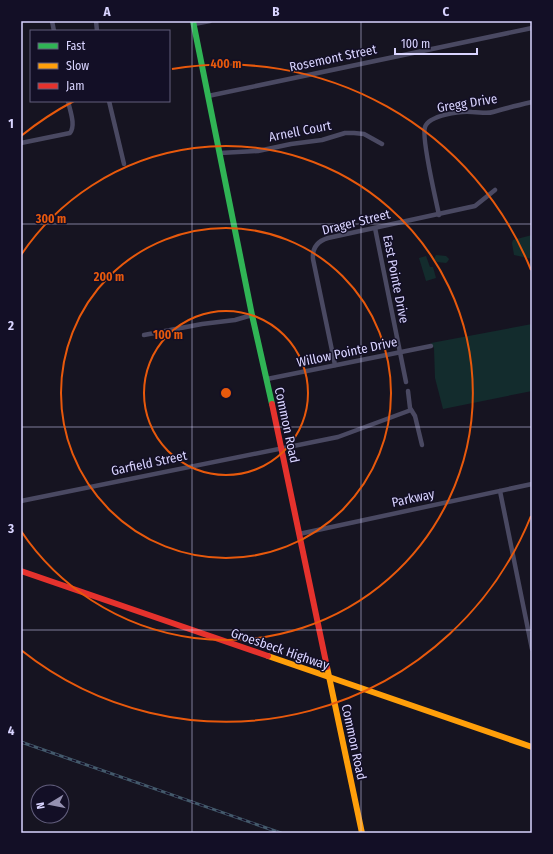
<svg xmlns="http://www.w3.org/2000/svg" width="553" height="854" font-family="'Fira Sans Condensed',sans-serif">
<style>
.green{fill:#132c2d}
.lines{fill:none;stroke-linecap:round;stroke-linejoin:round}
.street{stroke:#4a4962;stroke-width:4.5}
.fast{stroke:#30b455;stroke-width:6}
.slow{stroke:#ff9f0a;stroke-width:6}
.jam{stroke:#e5322d;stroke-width:6}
.rail-casing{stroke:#43596b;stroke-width:3}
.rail{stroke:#130f26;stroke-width:1.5;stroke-dasharray:4.5;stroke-linecap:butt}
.grid{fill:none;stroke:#d9d4ff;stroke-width:1;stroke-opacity:0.55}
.ring{fill:none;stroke:#e8590c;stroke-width:2}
.labels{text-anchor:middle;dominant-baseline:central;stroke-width:3;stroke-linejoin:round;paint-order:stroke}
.street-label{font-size:13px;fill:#d9d4ff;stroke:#130f26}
.centre{fill:#e8590c;stroke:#130f26;stroke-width:2}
.ring-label{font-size:12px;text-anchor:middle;font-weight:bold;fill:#e8590c;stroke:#130f26;stroke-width:3;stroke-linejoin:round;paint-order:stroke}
.neatline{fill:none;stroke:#d9d4ff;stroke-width:1.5}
.grid-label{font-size:13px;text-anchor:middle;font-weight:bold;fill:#d9d4ff}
</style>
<rect width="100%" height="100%" fill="#161421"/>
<g class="green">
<path d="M532 235V245L530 247 532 259 514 255 512 243 513 240Z"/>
<path d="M436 255 446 256 449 259 448 261 446 263 437 262 434 259Z"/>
<path d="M426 256 430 267H433L436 278 426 281 419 258Z"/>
<path d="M532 324V391L443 409 435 378 434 348 431 343Z"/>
</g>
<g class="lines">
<g class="street">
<path d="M52 21 54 31"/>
<path d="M96 21 97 31"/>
<path d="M194 24 210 21"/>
<path d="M208 96 532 28"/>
<path d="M109 101 124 164"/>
<path d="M21 143 70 133C76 125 70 111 68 101"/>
<path d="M220 153 258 151 291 144 322 140 345 133H354L364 134 382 144"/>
<path d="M439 215C436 200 421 138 425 127 429 115 461 111 472 112 479 112 487 114 493 112 506 108 519 105 532 102"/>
<path d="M375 228 406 382"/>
<path d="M144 335 202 324 235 320 252 315"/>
<path d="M335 365 313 259C312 247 318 241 328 238L475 206 495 190"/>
<path d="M267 379 431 346"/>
<path d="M408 391 410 408 415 416 422 445"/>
<path d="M500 491 532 649"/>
<path d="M21 501 338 437 411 410"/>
<path d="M299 534 532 484"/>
</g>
<path class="fast" d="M193 21 252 315 272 404"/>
<g class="slow">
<path d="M268 656 532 747"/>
<path d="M327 667 362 833"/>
</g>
<g class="jam">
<path d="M272 404 327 667"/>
<path d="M21 571 268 656"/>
</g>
<g class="rail-casing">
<path id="rail" d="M21 742 281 833"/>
</g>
<use href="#rail" class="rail"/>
</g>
<path class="grid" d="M192 21V833M361 21V833M21 224H532M21 427H532M21 630H532"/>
<g class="ring">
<circle cx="226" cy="393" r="82"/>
<circle cx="226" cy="393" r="165"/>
<path d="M21 255A247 247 0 1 1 21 531"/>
<path d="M531 516A329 329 0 0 1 21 650M21 136A329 329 0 0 1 74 101M172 69A329 329 0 0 1 531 270"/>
</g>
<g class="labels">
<g class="street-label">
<text transform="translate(333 58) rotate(-12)">Rosemont Street</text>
<text transform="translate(467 103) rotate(-9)">Gregg Drive</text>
<text transform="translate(300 131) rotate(-11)">Arnell Court</text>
<text transform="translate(356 222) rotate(-14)">Drager Street</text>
<text transform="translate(396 279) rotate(79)">East Pointe Drive</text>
<text transform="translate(347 352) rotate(-12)">Willow Pointe Drive</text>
<text transform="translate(287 425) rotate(78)">Common Road</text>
<text transform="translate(149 463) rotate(-12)">Garfield Street</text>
<text transform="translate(413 498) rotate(-12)">Parkway</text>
<text transform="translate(280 649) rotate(19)">Groesbeck Highway</text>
<text transform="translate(354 742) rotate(78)">Common Road</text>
</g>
</g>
<circle cx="226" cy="393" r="6" class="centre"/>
<g class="ring-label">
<text x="226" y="68">400 m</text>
<text x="51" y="223">300 m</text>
<text x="109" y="281">200 m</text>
<text x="168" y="339">100 m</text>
</g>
<rect width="553" height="854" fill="none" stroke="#130f26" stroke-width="44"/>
<rect x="30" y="30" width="140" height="72" fill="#130f26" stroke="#625e7d"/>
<rect x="38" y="43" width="20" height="6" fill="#30b455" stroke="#625e7d"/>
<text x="66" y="50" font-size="12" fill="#d9d4ff">Fast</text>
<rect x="38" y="63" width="20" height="6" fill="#ff9f0a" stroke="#625e7d"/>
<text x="66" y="70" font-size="12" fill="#d9d4ff">Slow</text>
<rect x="38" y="83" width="20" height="6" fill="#e5322d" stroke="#625e7d"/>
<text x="66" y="90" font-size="12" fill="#d9d4ff">Jam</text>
<g transform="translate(50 804) rotate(260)"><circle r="19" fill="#130f26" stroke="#625e7d"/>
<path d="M0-3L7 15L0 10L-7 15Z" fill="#9591b1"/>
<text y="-6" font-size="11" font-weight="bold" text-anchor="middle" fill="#d9d4ff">N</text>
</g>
<path d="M395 48v6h82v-6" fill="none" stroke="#d9d4ff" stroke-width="2"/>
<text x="401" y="48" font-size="12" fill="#d9d4ff" stroke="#130f26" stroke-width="3" paint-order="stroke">100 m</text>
<rect x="22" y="22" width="509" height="810" class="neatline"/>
<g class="grid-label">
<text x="107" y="16">A</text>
<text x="276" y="16">B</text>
<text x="446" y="16">C</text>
<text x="11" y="128">1</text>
<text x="11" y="330">2</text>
<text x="11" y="533">3</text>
<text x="11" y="735">4</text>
</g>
</svg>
